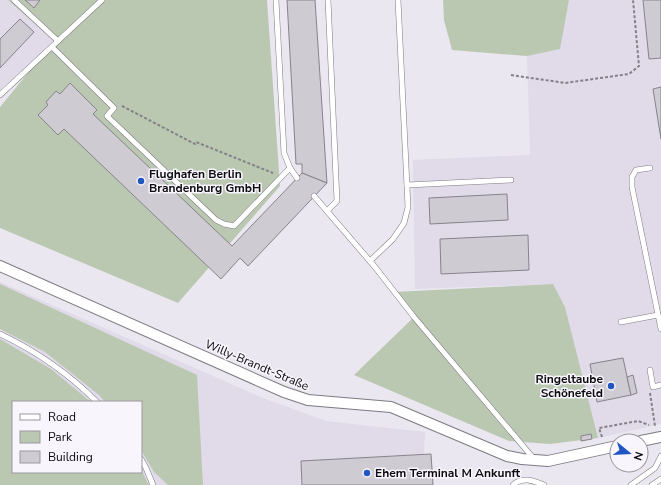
<svg xmlns="http://www.w3.org/2000/svg" width="661" height="485" font-family="'Nunito Sans',sans-serif">
<style>
.built{fill:#e0dae9;fill-rule:evenodd}
.green{fill:#bac8b1}
.building{fill:#cecbd3;stroke:#86838b}
.lines{fill:none;stroke-linecap:round;stroke-linejoin:round}
.service-casing{stroke:#7e7a82;stroke-width:6}
.minor-casing{stroke:#7e7a82;stroke-width:12}
.path{stroke:#838187;stroke-width:2;stroke-dasharray:3 2;stroke-linecap:butt}
.service{stroke:#fff;stroke-width:5}
.minor{stroke:#fff;stroke-width:10}
.poi-dot{fill:#2155c2;stroke:#f8f5fd;stroke-width:1.5}
.labels{text-anchor:middle;dominant-baseline:central;stroke-width:3;stroke-linejoin:round;paint-order:stroke}
.poi-label{font-size:12px;font-weight:bold;fill:#0c0b0e;stroke:#f8f5fd;text-anchor:start}
.street-label{font-size:12px;fill:#0c0b0e;stroke:#f8f5fd}
</style>
<rect width="100%" height="100%" fill="#ebe7f0"/>
<g class="built">
<path d="M0 0H8L54 41 0 94Z"/>
<path d="M569 0H661V424L598 438 565 307 553 284 415 289 413 160 530 155 527 56 560 48Z"/>
<path d="M0 282 263 398 326 421 425 432 424 454 301 461 302 485H0ZM13 402H141V472H13Z"/>
</g>
<g class="green">
<path d="M8 0H267L280 186 178 303 0 228V107L54 41Z"/>
<path d="M443 0H569L560 49 527 56 452 50 444 20Z"/>
<path d="M0 284 197 375 203 485H168L154 472 141 450V402H105L99 395 45 352 0 329Z"/>
<path d="M553 284 565 307 598 438 550 444 509 441 354 375 414 317 394 292Z"/>
<path d="M0 339 51 369 91 402H13V472H141V470L149 485H0Z"/>
</g>
<g class="building">
<path d="M25 0H40L34 8Z"/>
<path d="M287 0H315L327 183 302 173V164H296Z"/>
<path d="M643 0H661V58L649 59Z"/>
<path d="M20 19 34 32 0 68V39Z"/>
<path d="M70 83 97 110 93 114 232 246 302 173 327 183 248 266 240 258 221 279 64 129 58 135 38 115 48 105 46 102 56 91 60 94Z"/>
<path d="M661 87V139L653 89Z"/>
<path d="M507 194 508 220 430 224 429 198Z"/>
<path d="M528 235 529 270 441 274 440 239Z"/>
<path d="M623 358 631 395 597 402 590 364Z"/>
<path d="M633 375 637 393 631 395 627 377Z"/>
<path d="M591 434 592 439 581 441V436Z"/>
<path d="M431 454 433 485H302L301 461Z"/>
</g>
<g class="lines">
<g class="service-casing">
<g id="service">
<path d="M14 0 58 41"/>
<path d="M276 0 284 153 290 168 297 178"/>
<path d="M52 47 114 108 107 116 216 220 224 224 234 226 290 168"/>
<path d="M0 95 102 0"/>
<path d="M650 168 636 170 632 177V187L661 329"/>
<path d="M407 185 511 180"/>
<path d="M314 196 375 267 414 317 534 459"/>
<path d="M327 211 337 201 328 0"/>
<path d="M370 261 393 239 404 223 408 207 398 0"/>
<path d="M621 322 658 315"/>
<path d="M0 334C36 351 69 374 97 402"/>
<path d="M650 370 653 387 661 385"/>
<path d="M141 459 146 468 153 485"/>
<path d="M513 485C522 476 534 481 544 485"/>
<path d="M631 485 655 468 661 456"/>
<path d="M652 485 661 479"/>
</g>
</g>
<g class="minor-casing">
<g id="minor">
<path d="M0 266 284 392 308 400 391 407 507 456 522 459 548 461 617 446"/>
<path d="M641 441 661 437"/>
</g>
</g>
<g class="path">
<path d="M511 75 565 83 629 74 639 66 633 0"/>
<path d="M122 106 195 144 196 142 273 173"/>
<path d="M650 393 655 426"/>
<path d="M602 437 599 428 638 421 649 425"/>
</g>
<use href="#service" class="service"/>
<use href="#minor" class="minor"/>
</g>
<g class="poi-dot">
<circle cx="141" cy="181" r="4"/>
<circle cx="611" cy="386" r="4"/>
<circle cx="367" cy="473" r="4"/>
</g>
<g class="labels">
<g class="poi-label">
<text x="149" y="174">Flughafen Berlin<tspan x="149" dy="14">Brandenburg GmbH</tspan></text>
<text x="603" y="379" text-anchor="end">Ringeltaube<tspan x="603" dy="14">Schönefeld</tspan></text>
<text x="375" y="473">Ehem Terminal M Ankunft</text>
</g>
<g class="street-label">
<text transform="translate(257 365) rotate(23)">Willy-Brandt-Straße</text>
</g>
</g>
<rect x="12" y="401" width="130" height="72" fill="#f8f5fd" stroke="#9a979d"/>
<rect x="20" y="414" width="20" height="6" fill="#ffffff" stroke="#9a979d"/>
<text x="48" y="421" font-size="12" fill="#0c0b0e">Road</text>
<rect x="20" y="431" width="20" height="12" fill="#bac8b1" stroke="#9a979d"/>
<text x="48" y="441" font-size="12" fill="#0c0b0e">Park</text>
<rect x="20" y="451" width="20" height="12" fill="#cecbd3" stroke="#9a979d"/>
<text x="48" y="461" font-size="12" fill="#0c0b0e">Building</text>
<g transform="translate(629 453) rotate(108)"><circle r="19" fill="#f8f5fd" stroke="#9a979d"/>
<path d="M0-3L7 15L0 10L-7 15Z" fill="#2155c2"/>
<text y="-6" font-size="11" font-weight="bold" text-anchor="middle" fill="#0c0b0e">N</text>
</g>
</svg>
